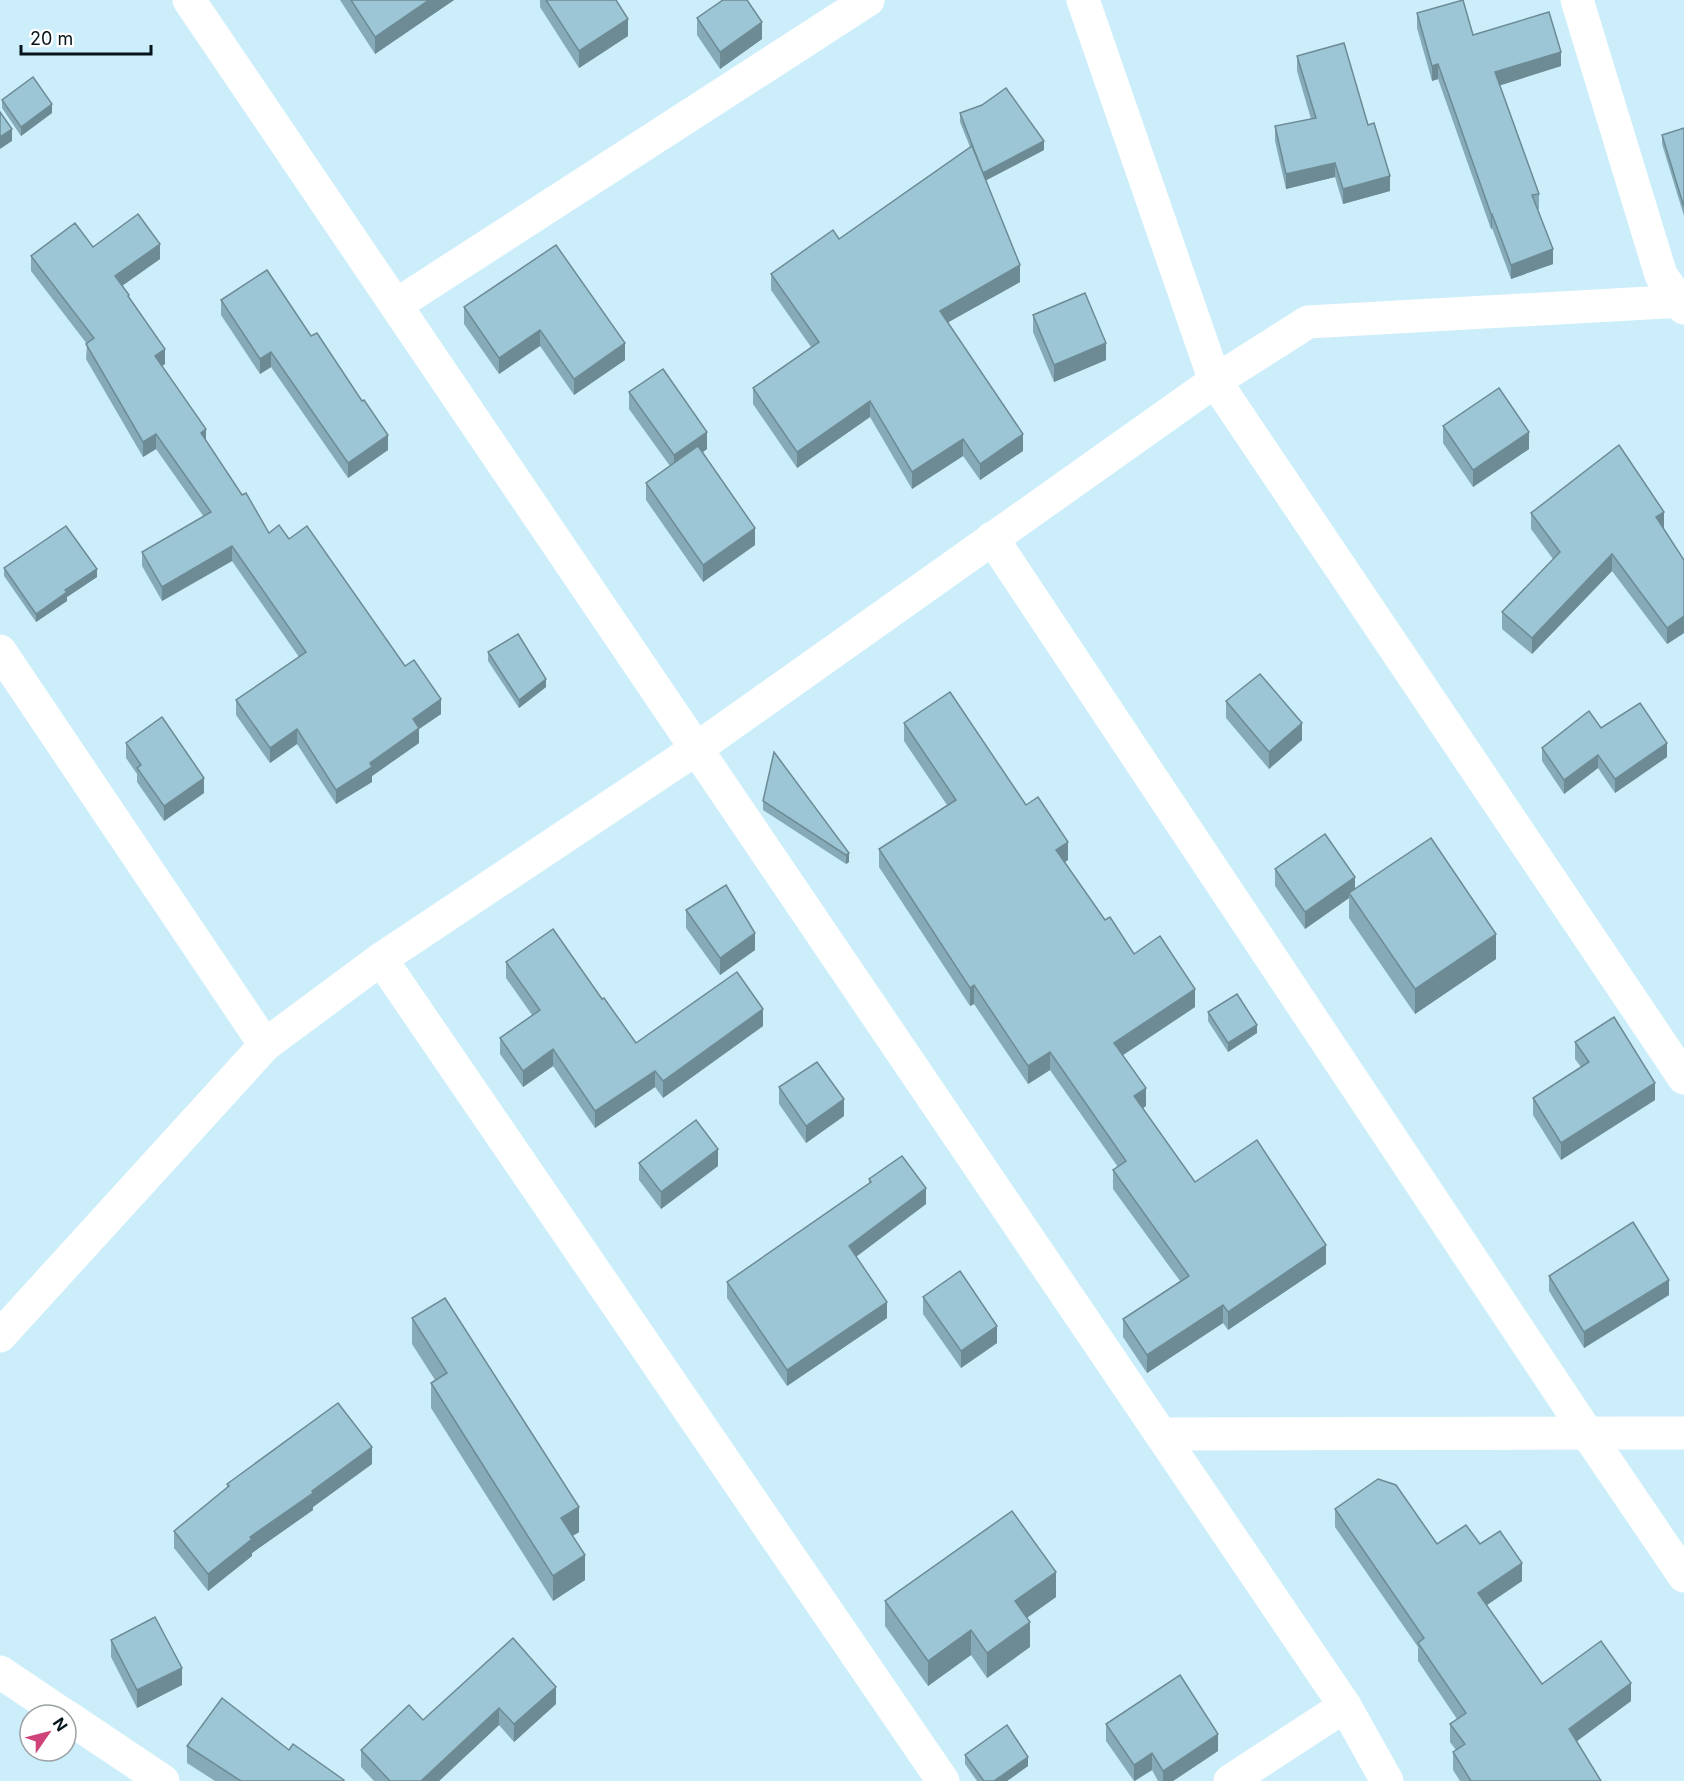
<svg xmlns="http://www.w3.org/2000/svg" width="1684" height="1781" font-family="Inter,sans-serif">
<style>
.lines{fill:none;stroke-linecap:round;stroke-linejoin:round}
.minor{stroke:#fff;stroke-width:33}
.tertiary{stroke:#fff;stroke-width:33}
.wall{fill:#86aab7}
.shaded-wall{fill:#6d8b95}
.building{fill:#9cc6d5;stroke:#6d8b95;stroke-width:1.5}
</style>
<rect width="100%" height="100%" fill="#cceefb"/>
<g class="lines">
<g class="minor">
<path d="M1083 0 1215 381 1684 1078"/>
<path d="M1577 0 1661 275 1684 308"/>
<path d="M396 305 868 0"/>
<path d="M992 538 1587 1433 1684 1576"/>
<path d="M0 651 265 1045"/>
<path d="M381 959 943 1781"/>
<path d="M0 1336 265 1045 381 959 696 749 1215 381 1308 322 1684 301"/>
<path d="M1161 1434 1684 1433"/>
<path d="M0 1672 64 1715"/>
<path d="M66 1716 163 1781"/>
<path d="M1230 1781 1345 1706 1387 1781"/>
</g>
<path class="tertiary" d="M189 0 1345 1706"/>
</g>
<g class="wall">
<path d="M340 0H454L375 54Z"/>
<path d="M540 0H616L628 36 579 68 540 7Z"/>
<path d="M1417 13 1473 35 1561 66 1500 85 1539 194V209H1538L1553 264 1511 279 1492 228 1491 229 1438 79 1432 81 1417 28Z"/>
<path d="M697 18 762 39 720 69 697 35Z"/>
<path d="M1297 56 1368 125 1390 191 1343 204 1335 177 1286 189 1275 141V126L1311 119 1297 71Z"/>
<path d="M2 100 52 113 21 136 2 108Z"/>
<path d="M960 113 1044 150 986 180 1020 282 948 322 1023 451 980 480 963 456 912 489 870 417 797 468 753 404V388L811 347 771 290V274L839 239 970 147 960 122Z"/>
<path d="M1684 128V216L1662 144V135Z"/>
<path d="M556 245 625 360 574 395 540 346 499 374 464 324V307Z"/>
<path d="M93 247 160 259 122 285 165 364 162 366 206 441 242 495 269 533 289 539 405 666 441 714 419 729V743L372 776V782L336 804 297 744 270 763 236 715V700L299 657 232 561 162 601 142 566V552L204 517 156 449 143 457 86 359 87 344 31 271V256Z"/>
<path d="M221 300 311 336 388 450 348 478 271 367 260 374 221 315Z"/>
<path d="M1033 315 1106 360 1054 382 1033 332Z"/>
<path d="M629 392 707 449 702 453 755 545 703 582 646 500V483L670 466 629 409Z"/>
<path d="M1443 426 1529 449 1473 487 1443 443Z"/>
<path d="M1531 513 1664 528 1663 529 1684 560V633L1667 644 1612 571 1532 654 1502 629V612L1553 559 1531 529Z"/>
<path d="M4 568 97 577 67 597V601L36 622 4 576Z"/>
<path d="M488 652 546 687 519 708 488 661Z"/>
<path d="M1226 701 1302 740 1269 769 1226 718Z"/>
<path d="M904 723 1026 805 1068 860 1065 862 1105 920 1134 954 1195 1007 1123 1055 1146 1106 1142 1108 1195 1182 1326 1264 1228 1330 1223 1323 1147 1373 1123 1337V1319L1180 1281 1113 1189V1170L1118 1167 1050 1070 1028 1084 974 1004 970 1006 879 867V849L947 805 904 741Z"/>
<path d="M1601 728 1667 757 1615 793 1598 768 1564 794 1542 761V748Z"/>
<path d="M126 743 204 793 164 821 137 782V774L126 758Z"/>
<path d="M763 801 849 853V862L846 864 763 810Z"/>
<path d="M1275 869 1355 889 1496 959 1415 1014 1349 918V898L1305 929 1275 886Z"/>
<path d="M686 910 755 950 720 975 686 928Z"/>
<path d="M506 962 602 999 636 1043 763 1026 663 1098 655 1087 595 1128 553 1066 523 1087 500 1054V1038L532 1015 506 978Z"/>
<path d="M1208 1012 1257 1033 1228 1052 1208 1021Z"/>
<path d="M1575 1042 1655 1100 1561 1160 1533 1115V1098L1581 1067 1575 1059Z"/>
<path d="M779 1087 844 1116 806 1143 779 1104Z"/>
<path d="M639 1163 718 1166 661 1209 639 1180Z"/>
<path d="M869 1179 926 1204 856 1257 887 1318 787 1386 727 1298V1282L869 1183Z"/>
<path d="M1549 1276 1669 1295 1584 1348 1549 1291Z"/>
<path d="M923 1297 997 1343 961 1368 923 1314Z"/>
<path d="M412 1318 579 1532 573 1536 585 1580 553 1601 431 1408V1383L435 1380 412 1344Z"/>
<path d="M372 1464 313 1507V1510L252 1553V1556L208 1591 174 1548V1531L227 1488V1484Z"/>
<path d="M1335 1509 1437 1544H1480L1522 1581 1487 1605 1542 1684 1631 1701 1577 1741 1601 1781H1460L1453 1770V1752L1456 1750 1450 1742V1724L1457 1719 1418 1661V1647L1335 1527Z"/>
<path d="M1056 1597 1027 1618 1030 1647 987 1678 971 1655 928 1686 885 1626V1601Z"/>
<path d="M513 1638 556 1704 514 1742 499 1725 439 1781H374L361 1767V1750L423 1720Z"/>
<path d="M111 1640 182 1685 137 1708 111 1657Z"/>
<path d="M1106 1724 1218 1751 1173 1781H1158L1152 1770 1135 1781H1134L1106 1741Z"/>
<path d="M187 1746 289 1750 344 1781H215L187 1763Z"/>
<path d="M965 1755 1028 1766 1007 1781H977L965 1764Z"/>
</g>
<g class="shaded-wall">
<path d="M429 0H454L375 54V37Z"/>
<path d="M628 19V36L579 68V51Z"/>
<path d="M762 22V39L720 69V52Z"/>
<path d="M1561 52V66L1495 87V72Z"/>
<path d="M1438 64V79L1432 81V66Z"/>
<path d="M52 104V113L21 136V127Z"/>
<path d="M12 129V141L0 149V137Z"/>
<path d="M1044 141V150L983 182V173Z"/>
<path d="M1335 163V177L1286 189V174Z"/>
<path d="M1390 176V191L1343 204V189Z"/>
<path d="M1491 214H1492V228L1491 229Z"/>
<path d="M160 244V259L115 291V276Z"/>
<path d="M1553 249V264L1511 279V265Z"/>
<path d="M1020 265V282L940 327V311Z"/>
<path d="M540 330V346L499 374V358Z"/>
<path d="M625 343V360L574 395V379Z"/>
<path d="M1106 343V360L1054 382V365Z"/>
<path d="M165 349V364L155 371V356Z"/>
<path d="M271 352V367L260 374V359Z"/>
<path d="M870 401V417L797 468V452Z"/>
<path d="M206 429V444L201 433Z"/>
<path d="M707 432V449L674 472V455Z"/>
<path d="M1529 432V449L1473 487V470Z"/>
<path d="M156 434V449L143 457V442Z"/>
<path d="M1023 434V451L980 480V464Z"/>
<path d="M388 435V450L348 478V463Z"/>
<path d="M963 439V456L912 489V472Z"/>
<path d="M1664 512V528L1656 534V517Z"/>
<path d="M755 528V545L703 582V565Z"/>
<path d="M232 546V561L162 601V587Z"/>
<path d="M1612 554V571L1532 654V638Z"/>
<path d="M97 569V577L67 597V601L36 622V614L65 590Z"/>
<path d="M1684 616V633L1667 644V628Z"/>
<path d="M546 679V687L519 708V700Z"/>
<path d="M441 699V714L419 729V743L372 776V782L336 804V790L370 763 413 719Z"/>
<path d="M1302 723V740L1269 769V752Z"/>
<path d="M297 729V744L270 763V748Z"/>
<path d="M1667 743V757L1615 793V779Z"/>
<path d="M1598 755V768L1564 794V780Z"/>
<path d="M204 778V793L164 821V806Z"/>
<path d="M1068 842V860L1056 868V850Z"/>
<path d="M849 853V862L846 864V855Z"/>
<path d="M1355 877V894L1349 893V898L1305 929V912Z"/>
<path d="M755 933V950L720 975V958Z"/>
<path d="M1496 934V959L1415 1014V989Z"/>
<path d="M974 985V1004L970 1006V988Z"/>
<path d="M1195 989V1007L1114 1061V1043Z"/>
<path d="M763 1009V1026L663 1098V1081Z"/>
<path d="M1257 1025V1033L1228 1052V1043Z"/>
<path d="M553 1049V1066L523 1087V1071Z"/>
<path d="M1050 1052V1070L1028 1084V1066Z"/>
<path d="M655 1071V1087L595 1128V1111Z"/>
<path d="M1655 1083V1100L1561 1160V1143Z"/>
<path d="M1146 1088V1106L1134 1115V1096Z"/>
<path d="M844 1099V1116L806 1143V1126Z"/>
<path d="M718 1149V1166L661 1209V1192Z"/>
<path d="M926 1188V1204L849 1262V1246Z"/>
<path d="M1326 1245V1264L1228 1330V1312Z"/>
<path d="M1669 1280V1295L1584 1348V1332Z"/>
<path d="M887 1302V1318L787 1386V1370Z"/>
<path d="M1223 1305V1323L1147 1373V1355Z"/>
<path d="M997 1326V1343L961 1368V1351Z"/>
<path d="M372 1447V1464L313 1507V1510L252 1553V1556L208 1591V1574L250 1537Z"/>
<path d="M579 1507V1532L561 1543V1518Z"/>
<path d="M585 1555V1580L553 1601V1576Z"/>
<path d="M1522 1563V1581L1478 1611V1593Z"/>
<path d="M1056 1572V1597L1015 1626V1601Z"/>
<path d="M1030 1622V1647L987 1678V1653Z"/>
<path d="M971 1630V1655L928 1686V1661Z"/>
<path d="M182 1668V1685L137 1708V1690Z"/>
<path d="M1631 1683V1701L1569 1747V1729Z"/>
<path d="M556 1687V1704L514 1742V1724Z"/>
<path d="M499 1708V1725L439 1781H421Z"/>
<path d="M1218 1734V1751L1173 1781H1163V1771Z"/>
<path d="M1152 1753V1770L1134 1781V1765Z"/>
<path d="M1028 1757V1766L1007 1781H994Z"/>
</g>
<g class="building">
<path d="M351 0H429L375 37Z"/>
<path d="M546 0H616L628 19 579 51Z"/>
<path d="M723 0H747L762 22 720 52 697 18Z"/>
<path d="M1463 0 1473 35 1549 12 1561 52 1495 72 1539 194 1532 195 1553 249 1511 265 1492 214H1491L1438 64 1432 66 1417 13Z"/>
<path d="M1344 43 1368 125 1374 123 1390 176 1343 189 1335 163 1286 174 1275 126 1316 118 1297 56Z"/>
<path d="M33 77 52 104 21 127 2 100Z"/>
<path d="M1006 88 1044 141 983 173 960 113 982 105Z"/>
<path d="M0 112 12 129 0 137Z"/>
<path d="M1684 128V207L1662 135Z"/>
<path d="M972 146 1020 265 940 311 1023 434 980 464 963 439 912 472 870 401 797 452 753 388 819 342 771 274 833 230 839 239Z"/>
<path d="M138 214 160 244 115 276 129 295 128 296 165 349 155 356 206 429 201 433 242 495 246 493 269 533 279 525 289 539 307 526 405 666 414 660 441 699 413 719 419 728 370 763 372 767 336 790 297 729 270 748 236 700 306 652 232 546 162 587 142 552 211 512 156 434 143 442 86 344 94 338 31 256 75 223 93 247Z"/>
<path d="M556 245 625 343 574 379 540 330 499 358 464 307Z"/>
<path d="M267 270 311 336 317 333 362 401 364 400 388 435 348 463 271 352 260 359 221 300Z"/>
<path d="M1085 293 1106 343 1054 365 1033 315Z"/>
<path d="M663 369 707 432 674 455 629 392Z"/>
<path d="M1499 388 1529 432 1473 470 1443 426Z"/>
<path d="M1619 445 1664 512 1656 517 1684 560V616L1667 628 1612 554 1532 638 1502 612 1560 552 1531 513Z"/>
<path d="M698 446 755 528 703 565 646 483Z"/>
<path d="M66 526 97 569 65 590 67 592 36 614 4 568Z"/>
<path d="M518 634 546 679 519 700 488 652Z"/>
<path d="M1260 674 1302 723 1269 752 1226 701Z"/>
<path d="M950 692 1026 805 1038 797 1068 842 1056 850 1105 920 1110 917 1134 954 1160 936 1195 989 1114 1043 1146 1088 1134 1096 1195 1182 1257 1140 1326 1245 1228 1312 1223 1305 1147 1355 1123 1319 1189 1276 1113 1170 1126 1161 1050 1052 1028 1066 974 985 970 988 879 849 956 800 904 723Z"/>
<path d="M1640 703 1667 743 1615 779 1598 755 1564 780 1542 748 1589 711 1601 728Z"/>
<path d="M162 717 204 778 164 806 137 768 141 765 126 743Z"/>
<path d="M774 752 849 853 846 855 763 801Z"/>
<path d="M1325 834 1355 877 1305 912 1275 869Z"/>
<path d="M1431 838 1496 934 1415 989 1349 893Z"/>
<path d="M726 885 755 933 720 958 686 910Z"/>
<path d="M553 929 602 999 604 998 636 1043 737 972 763 1009 663 1081 655 1071 595 1111 553 1049 523 1071 500 1038 540 1010 506 962Z"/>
<path d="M1237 994 1257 1025 1228 1043 1208 1012Z"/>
<path d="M1614 1017 1655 1083 1561 1143 1533 1098 1589 1062 1575 1042Z"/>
<path d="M817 1062 844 1099 806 1126 779 1087Z"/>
<path d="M696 1120 718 1149 661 1192 639 1163Z"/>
<path d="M902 1156 926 1188 849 1246 887 1302 787 1370 727 1282 871 1182 869 1179Z"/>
<path d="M1633 1222 1669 1280 1584 1332 1549 1276Z"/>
<path d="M960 1271 997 1326 961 1351 923 1297Z"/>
<path d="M445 1298 579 1507 561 1518 585 1555 553 1576 431 1383 447 1373 412 1318Z"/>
<path d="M338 1403 372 1447 312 1491 313 1493 250 1537 252 1539 208 1574 174 1531 229 1486 227 1484Z"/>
<path d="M1378 1479 1396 1485 1437 1544 1466 1525 1480 1544 1500 1531 1522 1563 1478 1593 1542 1684 1601 1641 1631 1683 1569 1729 1601 1781H1471L1453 1752 1465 1744 1450 1724 1466 1713 1418 1643 1424 1638 1335 1509Z"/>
<path d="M1012 1511 1056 1572 1015 1601 1030 1622 987 1653 971 1630 928 1661 885 1601Z"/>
<path d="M155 1617 182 1668 137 1690 111 1640Z"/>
<path d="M513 1638 556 1687 514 1724 499 1708 421 1781H390L361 1750 409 1705 423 1720Z"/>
<path d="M1180 1675 1218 1734 1163 1771 1152 1753 1134 1765 1106 1724Z"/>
<path d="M222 1698 289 1750 293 1744 344 1780 343 1781H241L187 1746Z"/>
<path d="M1007 1725 1028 1757 994 1781H984L965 1755Z"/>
</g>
<g transform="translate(48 1733) rotate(55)"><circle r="28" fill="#ffffff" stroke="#9ba1a4" stroke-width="1.5"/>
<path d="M0-4.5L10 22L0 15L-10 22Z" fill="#ce447a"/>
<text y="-9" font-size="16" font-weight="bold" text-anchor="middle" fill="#05151b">N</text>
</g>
<path d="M21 45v9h130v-9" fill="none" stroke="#05151b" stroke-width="3"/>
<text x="30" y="45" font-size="18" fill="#05151b" stroke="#ffffff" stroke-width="4.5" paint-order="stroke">20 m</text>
</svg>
